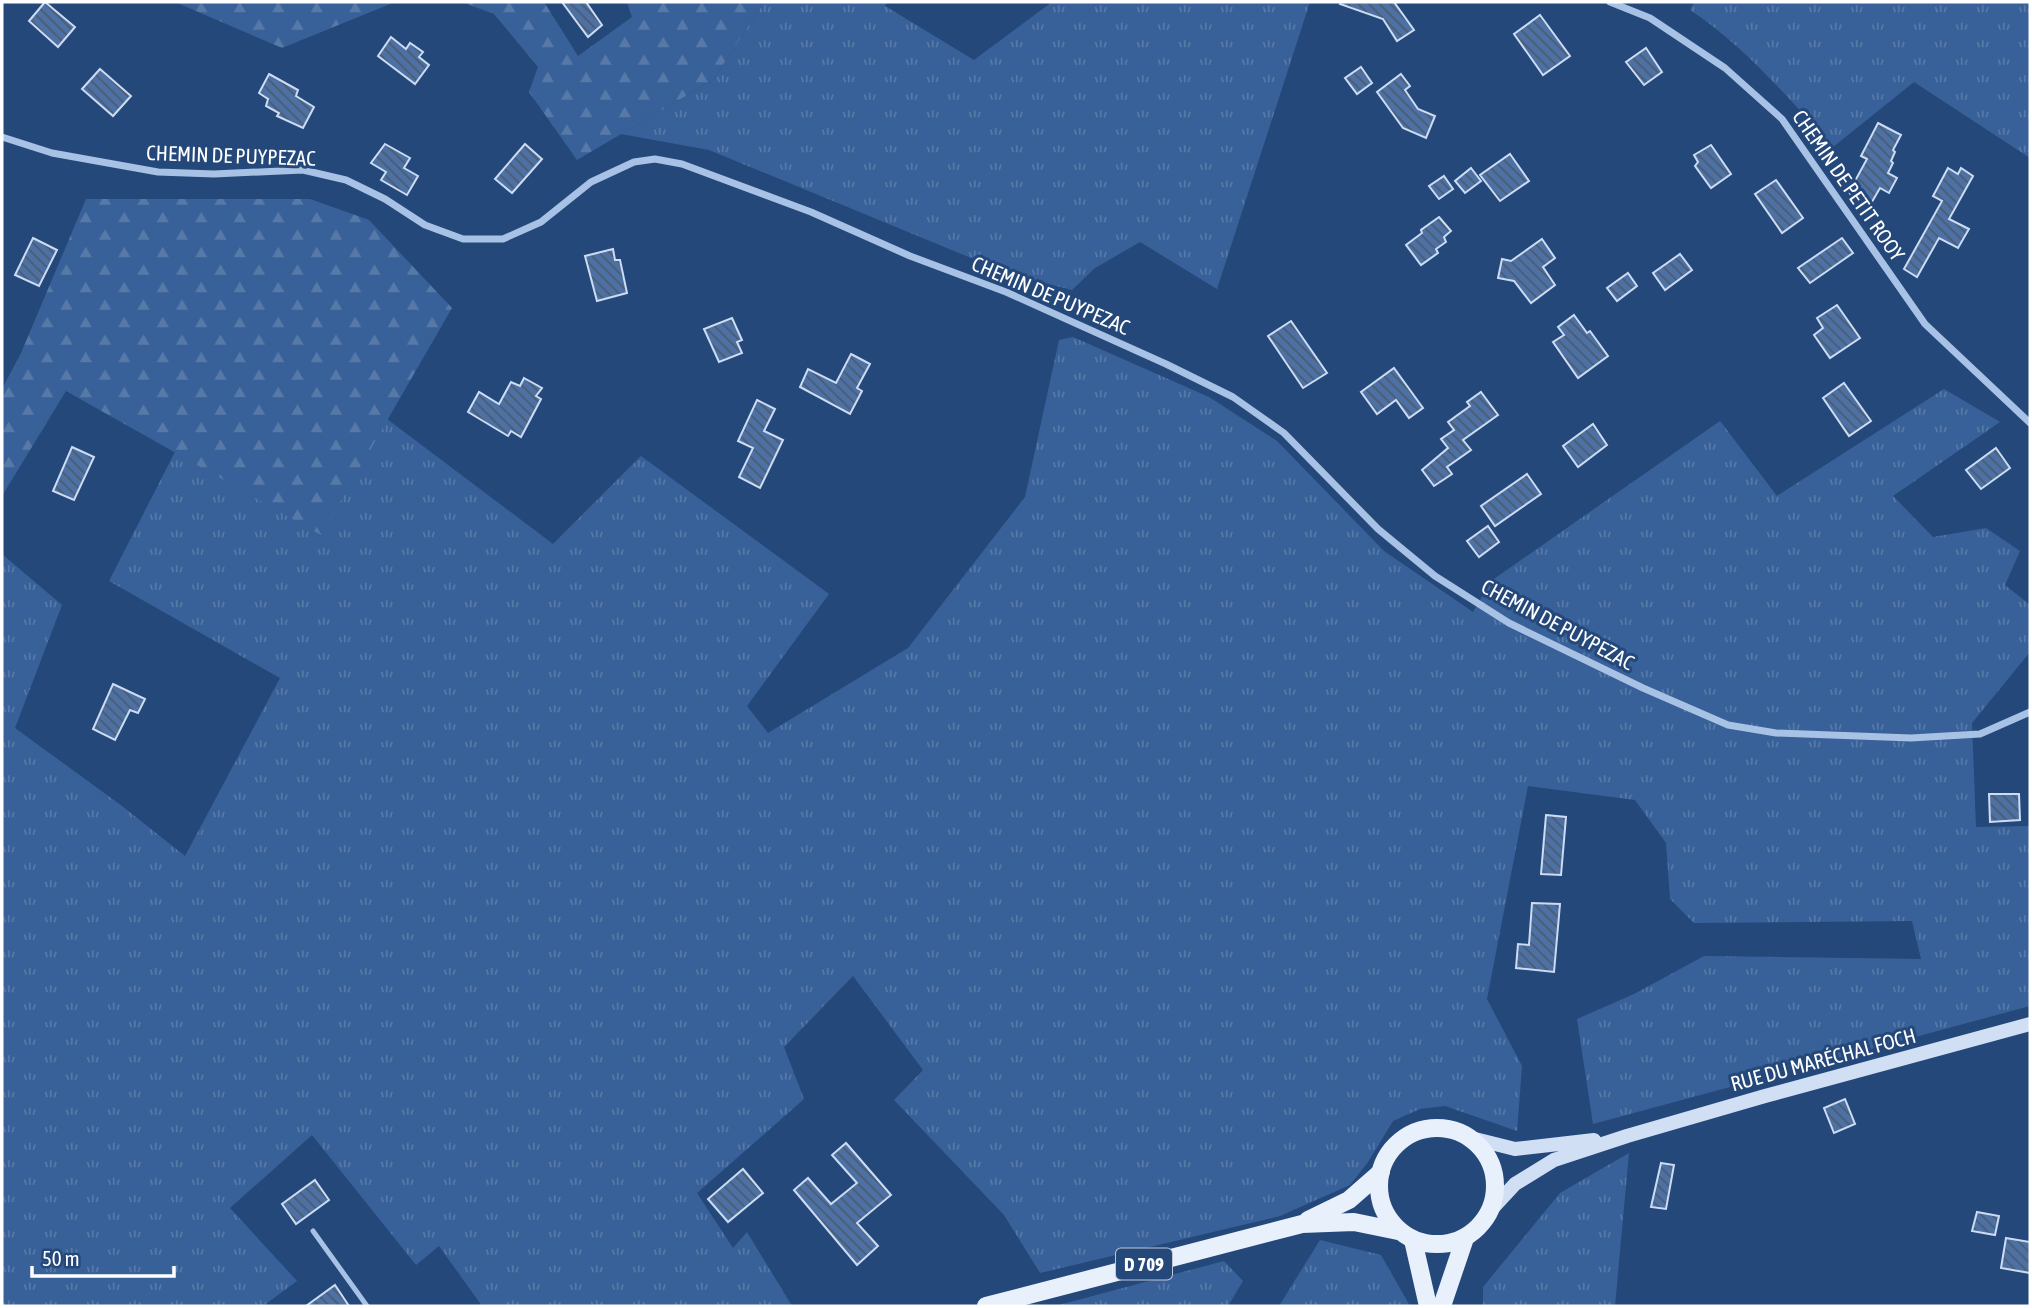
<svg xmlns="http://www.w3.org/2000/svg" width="2032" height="1308" font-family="'Asap Condensed',sans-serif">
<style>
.grass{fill:url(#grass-tufts)}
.forest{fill:url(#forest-firs)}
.building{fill:url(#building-back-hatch);stroke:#cbdcf4;stroke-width:2}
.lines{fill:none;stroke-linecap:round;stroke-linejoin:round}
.lane{stroke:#a8c2e5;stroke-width:5}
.street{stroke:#a8c2e5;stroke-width:7}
.secondary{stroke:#d1dff4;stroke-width:14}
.primary{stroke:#e8f0fc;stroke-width:18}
.labels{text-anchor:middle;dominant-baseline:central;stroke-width:6;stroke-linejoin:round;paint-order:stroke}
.shield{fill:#25487b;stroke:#bec8d7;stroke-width:2}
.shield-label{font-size:19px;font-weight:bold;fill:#fff}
.street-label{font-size:21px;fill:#fff;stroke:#25487b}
</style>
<defs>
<pattern id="grass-tufts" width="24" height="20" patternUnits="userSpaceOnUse" patternTransform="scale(1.75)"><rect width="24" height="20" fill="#386199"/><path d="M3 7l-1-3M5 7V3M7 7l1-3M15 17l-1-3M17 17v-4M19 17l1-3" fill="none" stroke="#5679a8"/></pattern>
<pattern id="forest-firs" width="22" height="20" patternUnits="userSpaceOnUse" patternTransform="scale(1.75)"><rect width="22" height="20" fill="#386199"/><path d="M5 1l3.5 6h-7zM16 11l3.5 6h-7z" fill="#5679a8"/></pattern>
<pattern id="building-back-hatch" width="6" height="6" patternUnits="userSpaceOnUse" patternTransform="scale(1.75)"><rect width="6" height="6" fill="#4d71a4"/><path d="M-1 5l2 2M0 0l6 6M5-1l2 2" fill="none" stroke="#4c5b6f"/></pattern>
</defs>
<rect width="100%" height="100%" fill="#25487b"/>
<g class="grass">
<path d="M764 2H887L885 6 974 60 1052 2H1310L1217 289 1140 242 1095 268 1072 290 1010 274 709 150 621 134 713 80Z"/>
<path d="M1694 2H2030V158L1914 82 1833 147C1788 98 1746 47 1690 10Z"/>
<path d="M1073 337 1209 397 1277 441 1384 551 1473 612 1491 581 1720 421 1777 496 1944 389 2000 422 1893 496 1933 537 1986 528 2020 551 2005 585 2030 605V652L1972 723 1976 827 2030 826V1006L1593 1124 1577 1019 1634 994 1704 956 1921 959 1912 921 1694 923 1670 899 1666 843 1635 800 1528 786 1487 999 1522 1066 1517 1131 1445 1106 1420 1109 1393 1121 1368 1162 1350 1185 1280 1216 1040 1273 1004 1215 894 1100 923 1070 853 976 784 1047 804 1099 697 1193 733 1248 747 1232 792 1306H482L439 1246 416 1265 312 1135 230 1208 297 1281 263 1306H2V554L62 605 15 728 122 806 185 856 280 678 109 581 175 452 321 534 387 419 553 544 641 456 829 594 747 706 768 733 908 648 1025 497 1059 340Z"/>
<path d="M1629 1153 1615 1306H1483V1287L1560 1193Z"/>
<path d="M1320 1240 1381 1255 1410 1306H1279Z"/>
<path d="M1224 1261 1243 1281 1228 1306H1055Z"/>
</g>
<g class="forest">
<path d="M175 2H395L282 48Z"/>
<path d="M462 2H544L578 56 632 17 627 2H764L713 80 577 160 529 92 538 67 494 14Z"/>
<path d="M86 199H310L369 220 452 308 321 535 66 391 2 496V389L21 353Z"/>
</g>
<g class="building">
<path d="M45 2 75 27 58 47 29 21Z"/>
<path d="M562 2H586L602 25 588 37Z"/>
<path d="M1341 2H1394L1414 30 1397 41 1383 19 1340 4Z"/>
<path d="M1540 15 1570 56 1543 75 1514 34Z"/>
<path d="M391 37 406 49 410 43 423 52 419 57 429 65 415 84 378 56Z"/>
<path d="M1646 48 1662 72 1644 85 1626 62Z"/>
<path d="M1361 67 1372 83 1357 94 1345 78Z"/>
<path d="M100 69 131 96 113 116 82 89Z"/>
<path d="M269 74 298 90 296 96 314 107 303 128 277 116 279 113 266 106 268 99 259 93Z"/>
<path d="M1401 74 1410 86 1405 90 1418 109 1435 116 1426 138 1403 128 1377 92Z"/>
<path d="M1878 123 1901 135 1893 150 1895 152 1891 161 1893 163 1888 173 1897 178 1889 193 1880 188 1869 207 1854 200 1849 192 1867 159 1861 156Z"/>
<path d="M385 144 410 158 404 168 418 176 407 195 381 180 386 172 371 163Z"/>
<path d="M525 144 542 159 512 193 495 179Z"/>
<path d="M1711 145 1731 174 1711 188 1695 166 1698 162 1694 155Z"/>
<path d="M1510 154 1529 181 1500 201 1480 175Z"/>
<path d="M1471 168 1481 181 1465 193 1455 181Z"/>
<path d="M1948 168 1958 174 1961 168 1973 176 1949 219 1969 229 1958 248 1939 238 1917 277 1904 269 1942 201 1933 196Z"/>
<path d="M1444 176 1453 189 1439 199 1429 186Z"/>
<path d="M1776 180 1803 218 1782 233 1755 194Z"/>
<path d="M1439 217 1451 231 1444 237 1446 242 1436 249 1438 253 1421 265 1406 245 1422 233 1421 230Z"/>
<path d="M33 238 57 250 39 286 15 275Z"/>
<path d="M1842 238 1853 253 1810 283 1798 268Z"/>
<path d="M1542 239 1555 258 1543 267 1555 285 1531 303 1514 281 1498 278 1502 259 1511 261Z"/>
<path d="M613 249 615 260H620L627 293 597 301 585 256Z"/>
<path d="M1680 254 1692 270 1665 290 1653 273Z"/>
<path d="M1628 273 1637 286 1617 301 1607 288Z"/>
<path d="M1837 305 1860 338 1830 358 1814 335 1823 328 1817 318Z"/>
<path d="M1574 315 1587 333 1590 331 1608 356 1578 378 1553 342 1564 335 1558 327Z"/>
<path d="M732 318 742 340 737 342 742 353 719 362 704 329Z"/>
<path d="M1291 321 1327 373 1303 388 1268 336Z"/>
<path d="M851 354 870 364 857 388 862 391 850 414 800 387 808 369 836 383Z"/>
<path d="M1394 368 1423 408 1409 418 1396 400 1377 414 1361 392Z"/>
<path d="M524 378 542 388 536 396 541 399 521 437 511 431 508 436 468 412 479 392 499 404 511 382 520 386Z"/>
<path d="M1844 383 1871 421 1849 436 1823 398Z"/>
<path d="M1481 392 1498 415 1463 440 1471 450 1447 467 1452 474 1434 486 1422 470 1448 448 1441 439 1454 430 1448 422 1470 406 1467 402Z"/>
<path d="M757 400 775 409 764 431 783 440 760 488 739 477 753 448 738 441Z"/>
<path d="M1593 424 1607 445 1578 467 1563 446Z"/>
<path d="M72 447 94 457 74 500 53 491Z"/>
<path d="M1996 448 2010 468 1981 489 1966 470Z"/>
<path d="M1527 474 1541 494 1495 526 1481 506Z"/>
<path d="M1488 526 1499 542 1479 557 1467 541Z"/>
<path d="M113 684 145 699 138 713 130 710 115 740 93 729Z"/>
<path d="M1989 794H2019L2020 820 1990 822Z"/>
<path d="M1546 815 1566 817 1561 875 1541 874Z"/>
<path d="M1532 903 1560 904 1554 972 1516 968 1518 944 1529 945Z"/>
<path d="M1845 1099 1855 1124 1834 1133 1824 1108Z"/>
<path d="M846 1143 891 1195 857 1223 878 1246 857 1265 794 1190 808 1178 831 1204 857 1183 832 1155Z"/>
<path d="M1661 1163 1674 1165 1666 1209 1651 1207Z"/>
<path d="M743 1169 763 1193 728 1222 708 1199Z"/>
<path d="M315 1180 329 1200 296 1224 282 1204Z"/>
<path d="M1977 1212 1999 1216 1995 1235 1972 1231Z"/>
<path d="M2006 1238 2030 1242V1273L2001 1268Z"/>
<path d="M335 1285 349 1306H306Z"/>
</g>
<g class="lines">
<path class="lane" d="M313 1231 367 1306"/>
<g class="street">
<path d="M1610 2 1650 18 1725 68 1782 119 1925 324 2030 423"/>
<path d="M2 137 52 153 158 172 214 174 303 170 346 180 385 199 425 225 463 239H503L541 222 591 182 634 162 655 159 682 164 811 212 910 256 1006 292 1166 364 1233 397 1284 433 1378 529 1435 576 1509 623 1643 688 1728 725 1776 733 1911 738 1980 734 2030 712"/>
</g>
<g class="secondary">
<path d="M1471 1138 1515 1149 1594 1140"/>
<path d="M1490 1211 1515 1184 1554 1160 1627 1136 1765 1096 2030 1024"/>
</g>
<g class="primary">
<circle cx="1437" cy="1186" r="58"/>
<path d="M1308 1220 1349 1200 1381 1172"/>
<path d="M1413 1240 1428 1306"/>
<path d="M986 1306 1302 1224 1354 1222 1398 1231"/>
<path d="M1442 1306 1465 1238"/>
</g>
</g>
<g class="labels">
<rect class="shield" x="1116" y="1248.5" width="56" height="31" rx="5"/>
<g class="shield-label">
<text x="1144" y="1264">D 709</text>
</g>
<g class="street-label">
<text transform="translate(231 155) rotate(2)">CHEMIN DE PUYPEZAC</text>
<text transform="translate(1849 185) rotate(55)">CHEMIN DE PETIT ROOY</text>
<text transform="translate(1051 295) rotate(23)">CHEMIN DE PUYPEZAC</text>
<text transform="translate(1558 624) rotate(28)">CHEMIN DE PUYPEZAC</text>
<text transform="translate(1823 1059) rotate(-15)">RUE DU MARÉCHAL FOCH</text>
</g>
</g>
<rect width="2032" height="1308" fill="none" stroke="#ffffff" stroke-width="7"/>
<path d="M32 1266v10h142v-10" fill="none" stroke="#ffffff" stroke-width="3.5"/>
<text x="42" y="1266" font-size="21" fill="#ffffff" stroke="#25487b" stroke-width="5" paint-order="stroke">50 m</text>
</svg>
